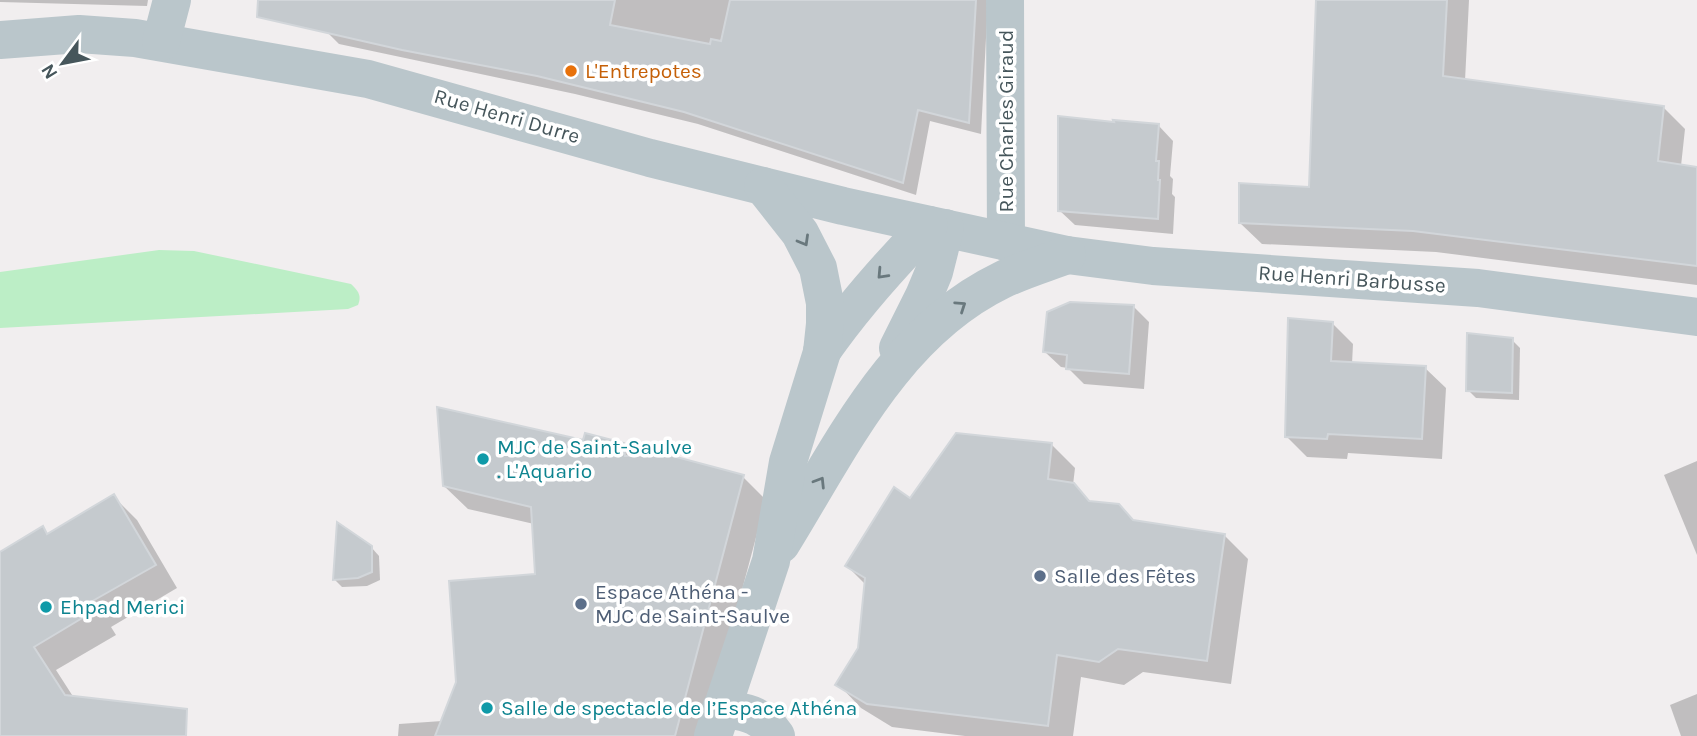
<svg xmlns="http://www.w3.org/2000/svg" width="1697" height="736" font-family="Karla,sans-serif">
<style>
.green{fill:#bceec6}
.shadow{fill:#0003}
.building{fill:#c5cace;stroke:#d2d6da;stroke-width:2}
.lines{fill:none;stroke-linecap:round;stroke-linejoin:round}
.minor{stroke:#bac6cb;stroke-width:38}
.oneway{stroke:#69787d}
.food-dot{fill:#e8710a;stroke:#fff;stroke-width:2.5}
.culture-dot{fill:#0f9aa8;stroke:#fff;stroke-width:2.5}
.service-dot{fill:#5c6f8a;stroke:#fff;stroke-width:2.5}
.labels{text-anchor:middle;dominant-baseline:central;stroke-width:7;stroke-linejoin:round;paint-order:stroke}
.food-label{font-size:21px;fill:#c56008;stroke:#fff;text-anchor:start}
.street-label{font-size:21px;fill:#46565b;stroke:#fff}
.culture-label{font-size:21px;fill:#0d838f;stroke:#fff;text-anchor:start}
.service-label{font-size:21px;fill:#4e5e75;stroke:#fff;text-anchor:start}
</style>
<rect width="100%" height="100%" fill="#f1eeef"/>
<path class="green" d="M159 250 194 251 351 284C358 291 362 295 358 305L348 309 0 328V272Z"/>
<g class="shadow">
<path d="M0 0H148L147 6 0 2Z"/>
<path d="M320 0H988L981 134 930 121 916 195 698 124 575 94 339 44 326 31Z"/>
<path d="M1317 0H1469L1465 81 1663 107 1685 129 1681 166 1697 169V285L1436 252 1262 244 1240 223 1310 189Z"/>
<path d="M1158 125 1173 141 1170 176 1173 179 1172 194 1175 197 1173 234 1075 225 1059 210Z"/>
<path d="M1134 307 1149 322 1144 389 1084 384 1068 368 1061 367 1045 352Z"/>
<path d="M1332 323 1353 344 1352 364 1425 368 1446 388 1442 459 1348 453 1347 459 1307 457 1286 436Z"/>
<path d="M1512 340 1520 348 1519 400 1476 398 1468 390Z"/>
<path d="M584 443 624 445 636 457 743 477 766 500 703 736H398L399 724 442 721 458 682 537 575 534 524 468 509 444 486Z"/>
<path d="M1051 444 1075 468 1073 485 1092 503 1135 522 1225 536 1248 559 1231 684 1143 672 1124 685 1081 677 1073 736H965L892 727 861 708 838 684 860 648 866 585 847 566 911 500Z"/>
<path d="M1697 461V555L1664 475Z"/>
<path d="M114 497 137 520 177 588 111 627 116 635 56 670 74 698 139 736H0V554L42 529 49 535Z"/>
<path d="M371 547 379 556 380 580 367 586 342 587 334 579Z"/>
<path d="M1697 694V736H1681L1670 705Z"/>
</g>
<g class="building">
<path d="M258 0H615L610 25 710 44 711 39 721 41 730 0H976L969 123 918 110 903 183 684 112 537 76 402 50 257 17Z"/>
<path d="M1316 0H1447L1443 76 1664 106 1658 161 1697 167V266L1413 231 1239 223V183L1309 187Z"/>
<path d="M1058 116 1114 122 1113 120 1159 124 1156 161H1159L1158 180H1160L1158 219 1058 211Z"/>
<path d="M1070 302 1134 305 1129 374 1066 369 1067 355 1043 352 1047 312Z"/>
<path d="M1288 318 1333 322 1331 361 1426 366 1422 439 1328 434 1327 439 1285 437Z"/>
<path d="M1467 333 1513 338 1512 393 1466 391Z"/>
<path d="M437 407 583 440 585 433 624 443 625 456 669 455 744 475 675 736H435L456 682 449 581 535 574 531 507 443 486Z"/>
<path d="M956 433 1052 443 1048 479 1074 483 1089 501 1119 504 1133 520 1225 534 1207 661 1118 649 1099 662 1057 655 1048 726 867 704 835 685 858 648 865 578 845 566 894 487 910 498Z"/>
<path d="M114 494 156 565 89 603 94 611 34 647 65 695 187 709 186 736H0V552L43 526 47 534Z"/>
<path d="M337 522 372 546V572L358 578 333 580Z"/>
</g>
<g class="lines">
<g class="minor">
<path d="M1005 0 1006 242"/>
<path d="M0 40 79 34 135 38 368 79 650 158 843 206 1067 255 1153 266 1478 288 1697 317"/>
<path d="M161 42 172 0"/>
<path d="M898 348 924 296 934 272 945 228"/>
<path d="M822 351C854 305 890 265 929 225"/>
<path d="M781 544C841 447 894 332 1002 280 1022 270 1046 263 1067 255"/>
<path d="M721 708C748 713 760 713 776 736"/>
<path d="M713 736 771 561 788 462 822 352 825 324V303L818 268 800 233 763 186"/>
</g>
</g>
<defs><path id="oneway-chevron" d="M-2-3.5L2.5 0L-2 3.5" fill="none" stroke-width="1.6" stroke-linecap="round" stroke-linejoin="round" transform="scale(1.75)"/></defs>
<g class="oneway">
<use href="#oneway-chevron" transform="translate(804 241) rotate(60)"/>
<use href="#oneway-chevron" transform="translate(882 274) rotate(133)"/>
<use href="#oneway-chevron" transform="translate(961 306) rotate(-34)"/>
<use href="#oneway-chevron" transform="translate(820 482) rotate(-58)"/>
</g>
<circle class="food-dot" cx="571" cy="71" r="7"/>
<g class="culture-dot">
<circle cx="483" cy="459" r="7"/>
<circle cx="46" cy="607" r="7"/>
<circle cx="487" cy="708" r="7"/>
</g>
<g class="service-dot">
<circle cx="1040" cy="576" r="7"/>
<circle cx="581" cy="604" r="7"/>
</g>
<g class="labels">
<g class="food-label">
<text x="585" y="71">L'Entrepotes</text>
</g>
<g class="street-label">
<text transform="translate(507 116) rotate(16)">Rue Henri Durre</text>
<text transform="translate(1006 121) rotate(-90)">Rue Charles Giraud</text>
<text transform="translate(1352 279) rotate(4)">Rue Henri Barbusse</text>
</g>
<g class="culture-label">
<text x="497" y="447">MJC de Saint-Saulve<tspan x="497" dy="24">. L'Aquario</tspan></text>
<text x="60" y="607">Ehpad Merici</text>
<text x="501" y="708">Salle de spectacle de l’Espace Athéna</text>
</g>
<g class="service-label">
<text x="1054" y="576">Salle des Fêtes</text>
<text x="595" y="592">Espace Athéna -<tspan x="595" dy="24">MJC de Saint-Saulve</tspan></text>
</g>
</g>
<g transform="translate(63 63) rotate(238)" stroke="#ffffff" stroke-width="5" paint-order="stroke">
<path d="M0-5L12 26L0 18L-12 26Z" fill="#46565b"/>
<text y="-10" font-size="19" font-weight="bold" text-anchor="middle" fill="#46565b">N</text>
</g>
</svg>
